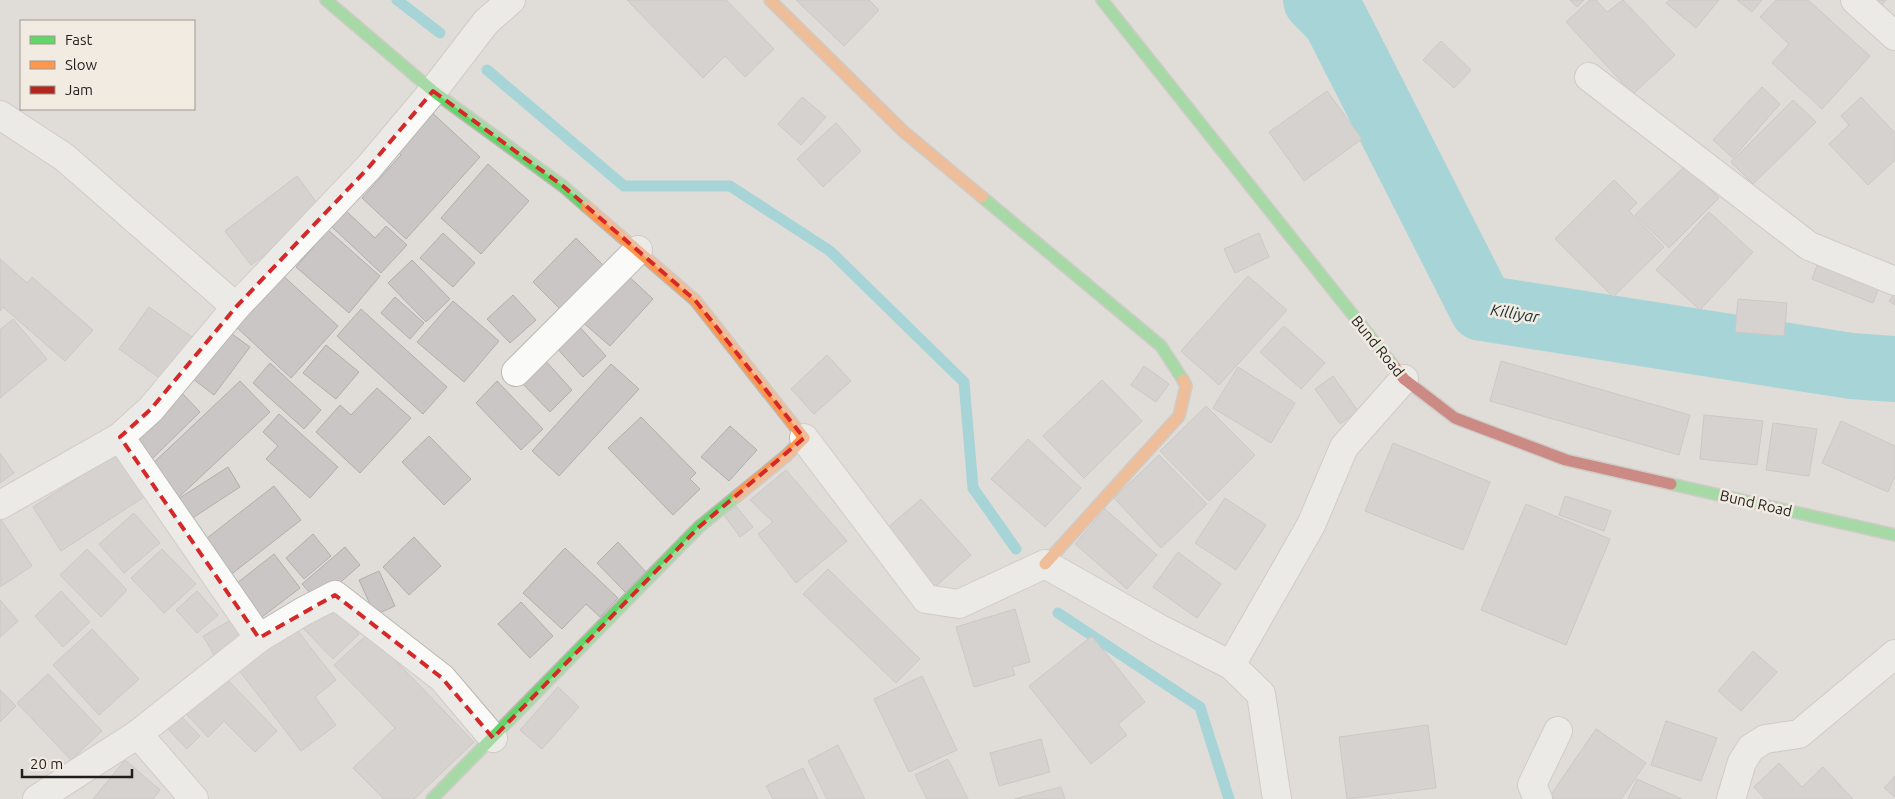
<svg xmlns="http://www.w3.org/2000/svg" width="1895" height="799" font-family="Ubuntu,sans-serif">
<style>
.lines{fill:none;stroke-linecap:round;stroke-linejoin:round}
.stream{stroke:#63ccd6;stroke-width:11}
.river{stroke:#63ccd6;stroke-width:66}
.building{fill:#cac6c5;stroke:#b2aead}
.street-casing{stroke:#bab7b4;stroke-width:30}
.fast-casing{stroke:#bab7b4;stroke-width:14}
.slow-casing{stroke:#bab7b4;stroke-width:14}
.jam-casing{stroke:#bab7b4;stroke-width:14}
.street{stroke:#fafaf9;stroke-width:28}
.fast{stroke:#63d668;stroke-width:11}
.slow{stroke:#ff974d;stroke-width:11}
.jam{stroke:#b3261e;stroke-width:11}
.marked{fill:none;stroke:#d62828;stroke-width:4;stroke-dasharray:10 6;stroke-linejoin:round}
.labels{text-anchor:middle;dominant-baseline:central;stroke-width:5;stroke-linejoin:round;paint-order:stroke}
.street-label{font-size:15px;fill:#211f1c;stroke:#f2ebe2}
.water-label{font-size:16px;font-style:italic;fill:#182f32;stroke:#f2ebe2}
</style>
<rect width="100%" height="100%" fill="#e0ddd8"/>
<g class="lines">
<g class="stream">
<path d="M397 0 440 33"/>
<path d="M487 70 624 186H730L830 251 964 382 973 488 1016 549"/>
<path d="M1058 613 1200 707 1229 799"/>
</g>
<path class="river" d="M1316 0 1335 19 1482 308 1851 366 1895 369"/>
</g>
<g class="building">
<path d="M627 0H726L774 49 745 77 725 56 703 78Z"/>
<path d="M796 0H869L879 10 844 46Z"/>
<path d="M1570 0H1584L1577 7Z"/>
<path d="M1590 0H1596L1607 12 1623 0 1675 55 1633 94 1566 22Z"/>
<path d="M1669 0H1719L1696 28 1666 3Z"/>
<path d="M1737 0H1762L1752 12Z"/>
<path d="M1776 0H1808L1870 56 1822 109 1772 63 1789 44 1760 17Z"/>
<path d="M1871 0H1886L1880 7Z"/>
<path d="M1441 41 1471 70 1454 88 1423 60Z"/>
<path d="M1762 87 1780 104 1733 158 1713 140Z"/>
<path d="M1327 91 1362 139 1304 181 1269 132Z"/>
<path d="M802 97 826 117 801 145 778 124Z"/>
<path d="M1861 97 1895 133V160L1868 185 1829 144 1849 125 1841 116Z"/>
<path d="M1793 100 1816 122 1753 184 1731 162Z"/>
<path d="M427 108 480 157 406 239 362 198 401 155 392 146Z"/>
<path d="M836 123 861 151 823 187 797 159Z"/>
<path d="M488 164 529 201 481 254 441 218Z"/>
<path d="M1686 165 1719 198 1669 248 1635 215Z"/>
<path d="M297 176 323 211 251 265 225 231Z"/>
<path d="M1614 180 1637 203 1629 211 1664 247 1613 297 1555 239Z"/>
<path d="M346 211 375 238 386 226 407 245 381 273 332 227Z"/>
<path d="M1709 212 1753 252 1700 310 1656 270Z"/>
<path d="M328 230 380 276 349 313 296 267Z"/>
<path d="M443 233 475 263 453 287 420 258Z"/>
<path d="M1259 233 1269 257 1235 273 1224 249Z"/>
<path d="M576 238 603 265 560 309 533 282Z"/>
<path d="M0 259 27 283 32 277 93 330 65 361 3 307 0 311Z"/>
<path d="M412 260 450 299 426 322 388 283Z"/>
<path d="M1818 263 1879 287 1873 303 1812 279Z"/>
<path d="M279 272 338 326 291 378 232 323Z"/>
<path d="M624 272 653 299 610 346 580 320Z"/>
<path d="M1248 276 1287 310 1219 385 1181 351Z"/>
<path d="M1895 293V305L1889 301Z"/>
<path d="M513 295 536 320 510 343 487 319Z"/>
<path d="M395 297 424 323 410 339 381 313Z"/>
<path d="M1738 299 1787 303 1784 336 1735 332Z"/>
<path d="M453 301 499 341 464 382 417 342Z"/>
<path d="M149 307 195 339 165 382 119 349Z"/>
<path d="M361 309 447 387 423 414 337 336Z"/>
<path d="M13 319 47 359 0 398V330Z"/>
<path d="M577 324 606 356 583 377 554 345Z"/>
<path d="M1284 326 1325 363 1301 389 1260 352Z"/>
<path d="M228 331 250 347 214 395 192 378Z"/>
<path d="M326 345 359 372 336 399 303 373Z"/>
<path d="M827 355 851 381 814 414 791 389Z"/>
<path d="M543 358 572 390 550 412 519 380Z"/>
<path d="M1501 361 1690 415 1679 455 1490 401Z"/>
<path d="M270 363 321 410 304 429 253 383Z"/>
<path d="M611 364 639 389 559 476 532 451Z"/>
<path d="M1144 366 1169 384 1156 402 1131 385Z"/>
<path d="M1238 367 1295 403 1271 443 1213 408Z"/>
<path d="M1333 376 1358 411 1340 424 1315 389Z"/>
<path d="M1102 380 1142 421 1084 478 1043 436Z"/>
<path d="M240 381 270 412 178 498 149 467Z"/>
<path d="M497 381 543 429 521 450 476 403Z"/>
<path d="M377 388 411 418 360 473 316 432 340 405 351 415Z"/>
<path d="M181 392 200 412 152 459 133 439Z"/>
<path d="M1206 406 1255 455 1209 501 1160 451Z"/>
<path d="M279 414 338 467 310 498 266 459 278 446 263 432Z"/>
<path d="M1704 415 1763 421 1757 465 1700 459Z"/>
<path d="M641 417 696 473 690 479 700 489 673 515 608 448Z"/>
<path d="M1841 421 1895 446V476L1888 492 1822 463Z"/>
<path d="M1773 423 1817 429 1809 476 1766 470Z"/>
<path d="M730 426 757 450 729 481 701 457Z"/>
<path d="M429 436 471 479 444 505 402 462Z"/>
<path d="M1028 439 1081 488 1045 527 991 479Z"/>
<path d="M1393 443 1490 482 1463 550 1365 511Z"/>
<path d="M0 453 14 473 0 483Z"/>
<path d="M115 454 144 497 61 551 33 507Z"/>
<path d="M1159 455 1207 504 1161 548 1114 498Z"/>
<path d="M228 467 240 487 191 519 178 499Z"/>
<path d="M786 470 847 541 796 583 758 534 773 522 750 500Z"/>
<path d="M274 486 301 520 229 576 202 542Z"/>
<path d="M1565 496 1611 511 1604 531 1559 515Z"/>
<path d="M1225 498 1266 525 1236 570 1195 543Z"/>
<path d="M921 499 971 555 935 587 885 530Z"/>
<path d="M1526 504 1610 539 1566 645 1481 610Z"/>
<path d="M736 506 753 527 740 537 724 515Z"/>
<path d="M1105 509 1157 555 1127 589 1075 544Z"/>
<path d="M134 513 160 543 124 573 99 544Z"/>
<path d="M0 518 32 566 0 587Z"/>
<path d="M313 534 331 556 304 579 286 558Z"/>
<path d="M414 537 441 566 409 595 383 567Z"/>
<path d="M618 542 647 573 626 593 597 563Z"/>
<path d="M345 547 360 565 318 602 302 584Z"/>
<path d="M565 548 618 598 600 617 586 604 562 629 523 593Z"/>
<path d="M87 549 127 590 101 617 60 575Z"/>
<path d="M162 549 196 584 164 613 131 578Z"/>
<path d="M1178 552 1221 584 1197 618 1153 587Z"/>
<path d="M274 554 300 588 258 620 232 587Z"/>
<path d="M828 569 920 659 896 683 803 594Z"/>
<path d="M379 571 395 606 375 615 359 580Z"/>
<path d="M61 591 90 622 63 647 35 616Z"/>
<path d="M197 591 218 615 197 633 176 610Z"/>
<path d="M0 600 18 621 0 637Z"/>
<path d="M328 602 359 634 333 659 302 627Z"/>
<path d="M521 602 553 636 530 658 498 624Z"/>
<path d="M1015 609 1030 662 1012 667 1015 675 974 687 956 627Z"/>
<path d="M238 616 252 640 217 660 203 636Z"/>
<path d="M294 626 336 680 315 697 336 725 301 751 238 669Z"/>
<path d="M92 629 139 679 99 715 53 665Z"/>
<path d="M369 633 474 742 414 799H384L353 768 395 728 334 665Z"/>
<path d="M1092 636 1145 702 1118 724 1127 735 1091 764 1029 686Z"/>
<path d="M1753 651 1777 672 1741 711 1718 691Z"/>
<path d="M48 674 102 731 71 760 17 703Z"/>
<path d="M224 676 277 731 255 752 224 721 208 737 186 714Z"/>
<path d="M922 676 957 750 909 772 874 699Z"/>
<path d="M558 687 579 707 542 749 520 730Z"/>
<path d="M0 690 16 706 0 722Z"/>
<path d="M180 715 200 736 187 749 167 728Z"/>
<path d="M1666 721 1717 738 1701 781 1651 765Z"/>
<path d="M1428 725 1436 788 1347 799 1339 737Z"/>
<path d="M1596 729 1646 763 1621 799H1555L1550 796Z"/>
<path d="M1041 739 1050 772 999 786 990 753Z"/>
<path d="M838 745 865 799H827L808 761Z"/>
<path d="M948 759 968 799H927L915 775Z"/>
<path d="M125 760 160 790 153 799H93Z"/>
<path d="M1779 763 1802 787 1823 767 1853 799H1765L1754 787Z"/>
<path d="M803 768 818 799H773L766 786Z"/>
<path d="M1895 776V797L1884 788Z"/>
<path d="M1637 779 1682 799H1628Z"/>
<path d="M1061 787 1065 799H1014Z"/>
</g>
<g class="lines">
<g class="street-casing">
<g id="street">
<path d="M1855 0 1895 36"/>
<path d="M1589 77 1809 246 1895 281"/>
<path d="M0 115 64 157 236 307"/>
<path d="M516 372 638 250"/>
<path d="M120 437 259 638 138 734 194 799"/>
<path d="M804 438 926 599 959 604 1045 564 1160 629 1231 665 1261 694 1277 799"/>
<path d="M0 505 120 437 151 409 236 307 369 167 433 91 486 22 511 0"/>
<path d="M259 638 302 612 335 595 442 678 493 738"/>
<path d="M1231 665 1311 525 1344 447 1404 379"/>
<path d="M37 799 138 734"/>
<path d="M1538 799 1532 785 1558 731"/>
<path d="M1731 799 1742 762 1751 748 1765 739 1799 734 1895 654"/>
</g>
</g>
<g class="fast-casing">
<g id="fast">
<path d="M326 0 433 91 563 186 587 207"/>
<path d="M1102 0 1392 364"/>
<path d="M982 197 1161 346 1183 380"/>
<path d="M1671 484 1895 535"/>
<path d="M432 799 699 527 737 496"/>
</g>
</g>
<g class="slow-casing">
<g id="slow">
<path d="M770 0 903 131 982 197"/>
<path d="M587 207 695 300 804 438 786 456 737 496"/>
<path d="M1045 564 1179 416 1186 386 1183 380"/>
</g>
</g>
<g class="jam-casing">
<path id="jam" d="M1392 364 1404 379 1455 418 1566 460 1671 484"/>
</g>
<use href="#street" class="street"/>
<use href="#fast" class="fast"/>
<use href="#slow" class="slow"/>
<use href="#jam" class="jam"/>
</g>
<path d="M0 0H1895V799H0ZM433 91 563 186 695 300 804 438 699 527 493 738 442 678 335 595 259 638 120 437 151 409 236 307 369 167Z" fill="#e0ddd8" fill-opacity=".55" fill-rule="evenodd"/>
<path class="marked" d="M433 91 563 186 695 300 804 438 699 527 493 738 442 678 335 595 259 638 120 437 151 409 236 307 369 167Z"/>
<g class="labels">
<g class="street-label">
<text transform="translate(1378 346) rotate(51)">Bund Road</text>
<text transform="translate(1756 503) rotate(13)">Bund Road</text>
</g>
<g class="water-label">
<text transform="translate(1515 313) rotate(9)">Killiyar</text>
</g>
</g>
<rect x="20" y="20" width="175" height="90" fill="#f2ebe2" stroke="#9e9993"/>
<rect x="30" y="36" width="25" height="8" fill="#63d668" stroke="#9e9993"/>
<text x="65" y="45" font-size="15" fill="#211f1c">Fast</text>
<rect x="30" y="61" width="25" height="8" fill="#ff974d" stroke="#9e9993"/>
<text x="65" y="70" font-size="15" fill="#211f1c">Slow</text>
<rect x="30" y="86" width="25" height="8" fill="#b3261e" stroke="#9e9993"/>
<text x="65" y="95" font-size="15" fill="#211f1c">Jam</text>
<path d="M22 769v8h110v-8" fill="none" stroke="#211f1c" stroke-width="2.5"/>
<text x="30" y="769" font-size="15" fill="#211f1c" stroke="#f2ebe2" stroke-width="4" paint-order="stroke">20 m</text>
</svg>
